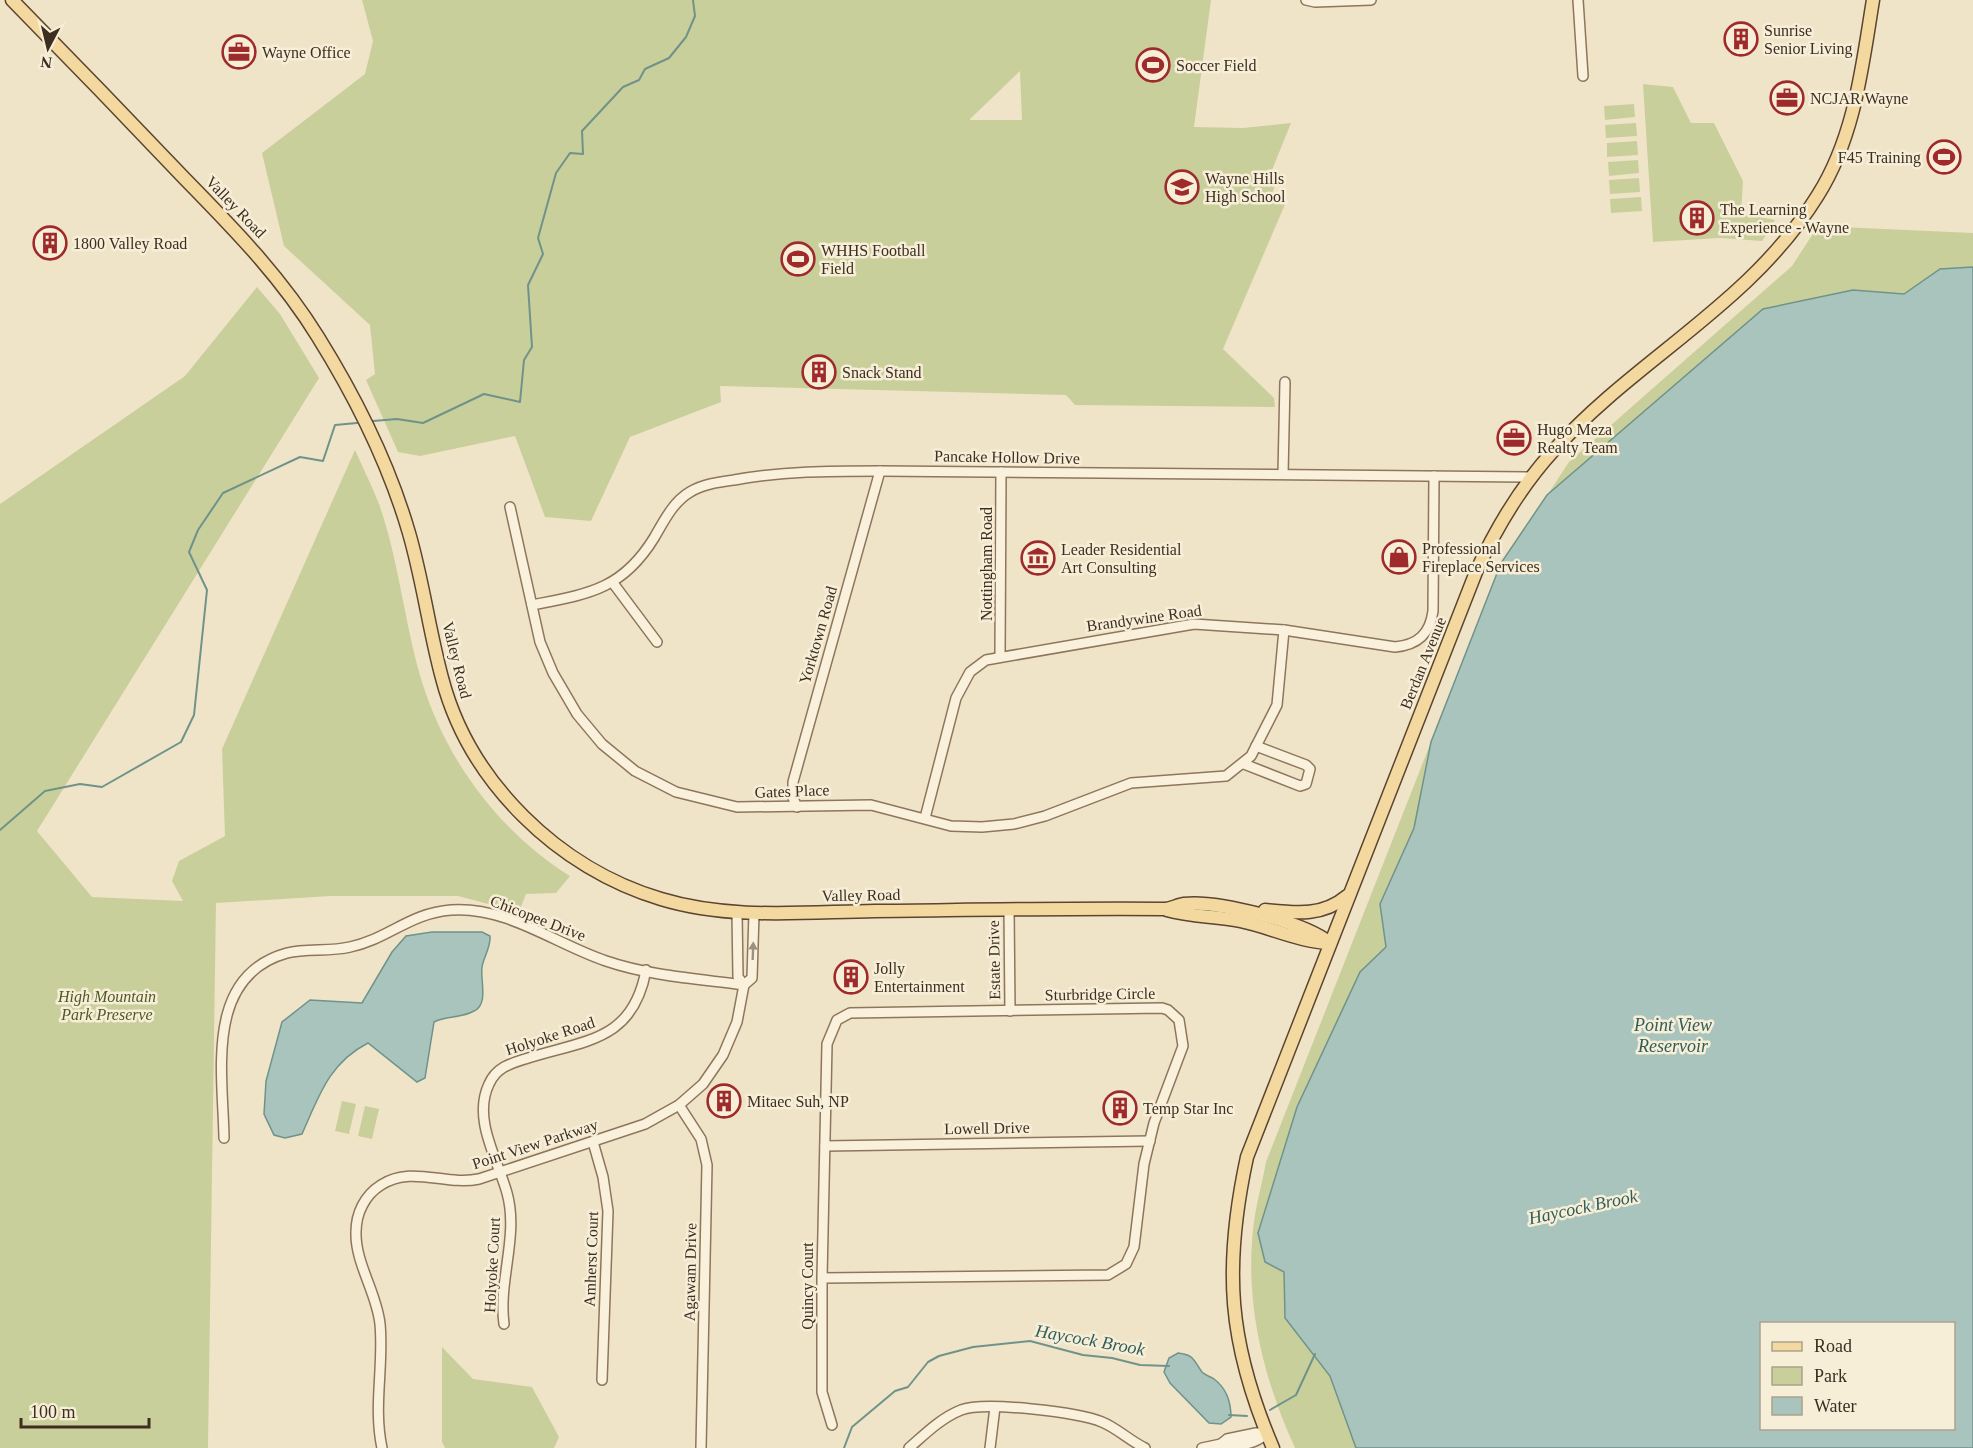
<svg xmlns="http://www.w3.org/2000/svg" width="1973" height="1448" font-family="Georgia,serif">
<style>
.green{fill:#c9cf9b;fill-rule:evenodd}
.water{fill:#a9c4bc;stroke:#6f938a;stroke-width:1.5;fill-rule:evenodd}
.lines{fill:none;stroke-linecap:round;stroke-linejoin:round}
.stream{stroke:#6f938a;stroke-width:2}
.minor-casing{stroke:#8d765c;stroke-width:12}
.major-casing{stroke:#5b4430;stroke-width:15}
.minor{stroke:#faf1dc;stroke-width:9}
.major{stroke:#f3d9a0;stroke-width:12}
.oneway{fill:#9c907e}
.labels{text-anchor:middle;dominant-baseline:central;stroke-width:5;stroke-linejoin:round;paint-order:stroke}
.poi-label{font-size:16px;fill:#3d2e20;stroke:#f7eed8;text-anchor:start}
.street-label{font-size:16px;fill:#3d2e20;stroke:#f7eed8}
.park-label{font-size:16px;font-style:italic;fill:#4d5a26;stroke:#f7eed8}
.water-label{font-size:18px;font-style:italic;fill:#2f5d5a;stroke:#f7eed8}
</style>
<rect width="100%" height="100%" fill="#f0e4c8"/>
<g class="green">
<path d="M362 0H1211L1194 127 1243 128 1291 123 1272 170 1280 173 1271 196 1286 202 1223 349 1274 398 1275 407 1075 405 1066 395 720 386 721 402 630 437 591 521 545 517 515 436 420 456 398 452 366 380 375 374 370 325 284 246 262 153 365 74 373 41ZM1020 71 1022 120H970V119Z"/>
<path d="M1643 84 1673 87 1691 123H1714L1743 181 1741 214 1775 220 1762 241 1720 238 1653 242Z"/>
<path d="M1634 104 1635 117 1605 120 1604 106Z"/>
<path d="M1636 123 1637 136 1606 138 1605 125Z"/>
<path d="M1637 141 1638 155 1607 157V143Z"/>
<path d="M1638 160 1639 173 1609 176 1608 162Z"/>
<path d="M1639 178 1640 192 1610 194 1609 180Z"/>
<path d="M1641 197 1642 211 1611 213 1610 199Z"/>
<path d="M1818 226 1973 233V267L1940 269 1904 294 1853 290 1548 494 1569 462 1792 266Z"/>
<path d="M257 287 280 314 319 378 37 831 92 897 183 901 172 881 179 861 225 836 222 749 355 450C363 468 372 486 379 504 399 560 405 628 423 685 448 763 501 833 570 876L556 893 526 894 519 912 458 896H331L216 903 208 1448H0V504L185 376Z"/>
<path d="M1431 742 1414 828 1380 904 1386 947 1360 972 1284 1272 1285 1318 1330 1376 1356 1448H1295C1264 1380 1245 1306 1253 1230 1255 1207 1262 1185 1266 1162Z"/>
<path d="M342 1101 356 1104 349 1134 335 1131Z"/>
<path d="M365 1106 379 1109 372 1139 358 1136Z"/>
<path d="M442 1347 473 1379 532 1387 559 1437 554 1448H445L442 1442Z"/>
</g>
<g class="water">
<path d="M1973 267V1448H1356L1330 1376 1285 1318 1284 1272 1265 1262 1258 1233 1297 1107 1360 972 1386 947 1380 904 1414 828 1431 742 1501 563 1547 495 1763 309 1853 290 1904 294 1940 269ZM1762 1324H1954V1428H1762Z"/>
<path d="M432 932H482L490 936C491 947 484 956 482 967 480 980 489 1004 474 1011 462 1018 446 1016 434 1022L425 1078 417 1082 368 1043C329 1063 319 1096 302 1134L285 1138 274 1135 264 1114 266 1081 282 1022 310 1000 362 1003 392 952 406 936Z"/>
<path d="M1178 1353C1195 1355 1193 1360 1202 1372 1205 1375 1211 1377 1214 1379 1226 1388 1231 1402 1231 1417L1221 1424 1209 1423 1170 1383 1164 1372 1169 1358Z"/>
</g>
<g class="lines">
<g class="stream">
<path d="M373 421 397 419 423 423 484 394 520 402 524 360 532 347 528 285 543 254 538 238 556 173 570 153 583 154 582 131 623 87 639 80 645 69 669 58 686 37 695 16 693 0"/>
<path d="M0 830 45 791 80 784 102 787 181 742 194 715 207 590 189 552 198 530 223 493 300 457 323 461 335 425 357 423"/>
<path d="M1270 1410 1296 1395 1315 1354"/>
<path d="M1229 1415 1247 1416"/>
<path d="M844 1448 852 1427 895 1391 908 1387 928 1362 939 1356 973 1347 1030 1341 1083 1355 1112 1358 1140 1365 1169 1366"/>
</g>
<g class="minor-casing">
<g id="minor">
<path d="M1306 0 1315 2 1371 0"/>
<path d="M1578 0 1583 76"/>
<path d="M1283 474 1285 382"/>
<path d="M510 507 540 642 553 673 577 714 602 744 635 771 676 792 737 807 871 805 951 826 982 827 1014 824 1045 816 1131 783 1226 776 1251 756 1277 705 1284 630"/>
<path d="M613 583 657 642"/>
<path d="M532 605C588 594 622 590 654 538 664 521 673 502 690 492 703 484 719 482 734 480 783 471 830 471 880 471L1532 477"/>
<path d="M1000 656 1001 472"/>
<path d="M1244 764 1300 786 1306 784 1310 769 1306 765 1256 746"/>
<path d="M797 807 793 798V782L880 471"/>
<path d="M925 818 956 698 970 672 986 660 1194 624 1284 630 1395 647C1418 645 1430 634 1433 611L1434 476"/>
<path d="M1009 909 1010 1011"/>
<path d="M737 913 738 977 744 985"/>
<path d="M679 1105 701 1139 707 1165 701 1448"/>
<path d="M224 1138C223 1073 204 976 287 953 307 948 329 952 350 947 388 939 410 913 451 910 507 906 555 944 606 961 650 976 699 979 744 985"/>
<path d="M593 1142 603 1177 608 1211 602 1380"/>
<path d="M825 1146 1150 1141"/>
<path d="M822 1278 1108 1275 1126 1264 1134 1247 1144 1164 1154 1123 1183 1046 1179 1020 1168 1010 1162 1008 850 1013 837 1020 827 1044 822 1278V1392L832 1425"/>
<path d="M504 1324C498 1281 519 1236 507 1193 498 1160 472 1119 489 1084 496 1068 509 1064 525 1059 584 1040 633 1042 646 970"/>
<path d="M1256 1433H1267C1257 1444 1235 1448 1221 1444L1227 1439Z"/>
<path d="M382 1448C373 1406 384 1366 380 1324 377 1293 355 1263 356 1232 356 1213 365 1195 381 1185 412 1165 445 1186 479 1179L645 1124 679 1105 703 1084 723 1055 737 1022 744 985 752 978 754 913"/>
<path d="M909 1448C925 1434 941 1418 961 1410 983 1401 1079 1412 1102 1422 1117 1428 1130 1441 1145 1448"/>
<path d="M990 1448 995 1407"/>
<path d="M1202 1448 1221 1444"/>
</g>
</g>
<g class="major-casing">
<g id="major">
<path d="M12 0C70 59 128 119 185 179 234 229 281 277 318 337 356 398 389 464 409 533 423 581 429 630 442 678 469 782 559 869 661 899 730 920 804 912 875 911 972 910 1069 908 1166 909 1172 908 1178 905 1184 904 1217 900 1304 922 1330 943"/>
<path d="M1167 910C1191 917 1216 916 1240 921 1270 927 1299 942 1330 943"/>
<path d="M1265 910C1295 913 1322 917 1347 896"/>
<path d="M1273 1448C1228 1343 1223 1268 1247 1157L1476 572C1496 528 1522 485 1554 450 1638 357 1750 305 1818 195 1855 136 1862 67 1873 0"/>
</g>
</g>
<use href="#minor" class="minor"/>
<use href="#major" class="major"/>
</g>
<defs><path id="oneway-solid" d="M-6-.8H1V-3.2L6.5 0L1 3.2V.8H-6Z" transform="scale(1.5)"/></defs>
<use class="oneway" href="#oneway-solid" transform="translate(753 951) rotate(-88)"/>
<defs>
<g id="building-ring" transform="scale(1.725)"><circle r="9.5" fill="#f7eed8" stroke="#9e2a2b" stroke-width="1.5"/><path d="M-4-6H4V6H1V3H-1V6H-4ZM-2.5-4.3h1.7v1.8h-1.7ZM.8-4.3h1.7v1.8H.8ZM-2.5-1h1.7V.8h-1.7ZM.8-1h1.7V.8H.8Z" fill="#9e2a2b"/></g>
<g id="office-ring" transform="scale(1.725)"><circle r="9.5" fill="#f7eed8" stroke="#9e2a2b" stroke-width="1.5"/><path d="M-6-3h4V-5.5h4V-3h4V5H-6ZM-1-4.5V-3h2v-1.5ZM-6 0V1H6V0Z" fill="#9e2a2b"/></g>
<g id="stadium-ring" transform="scale(1.725)"><circle r="9.5" fill="#f7eed8" stroke="#9e2a2b" stroke-width="1.5"/><path d="M0-5a6.5 5 0 1 0 0 10a6.5 5 0 1 0 0-10ZM-3.5-1.8h7v3.6h-7Z" fill="#9e2a2b"/></g>
<g id="school-ring" transform="scale(1.725)"><circle r="9.5" fill="#f7eed8" stroke="#9e2a2b" stroke-width="1.5"/><path d="M0-5L7-2L0 1L-7-2ZM-4 1L0 2.5L4 1V4Q0 6-4 4Z" fill="#9e2a2b"/></g>
<g id="shop-ring" transform="scale(1.725)"><circle r="9.5" fill="#f7eed8" stroke="#9e2a2b" stroke-width="1.5"/><path d="M-5-2.5h2.3a2.7 3.5 0 0 1 5.4 0H5L5.5 6h-11ZM-1.5-2.5h3a1.5 2.3 0 0 0-3 0Z" fill="#9e2a2b"/></g>
<g id="museum-ring" transform="scale(1.725)"><circle r="9.5" fill="#f7eed8" stroke="#9e2a2b" stroke-width="1.5"/><path d="M0-6L6-3V-2H-6V-3ZM-5-1h2V3h-2ZM-1-1h2V3h-2ZM3-1h2V3H3ZM-6 4H6V6H-6Z" fill="#9e2a2b"/></g>
</defs>
<g fill-rule="evenodd">
<use href="#building-ring" x="1741" y="39"/>
<use href="#office-ring" x="239" y="52"/>
<use href="#stadium-ring" x="1153" y="65"/>
<use href="#office-ring" x="1787" y="98"/>
<use href="#stadium-ring" x="1944" y="157"/>
<use href="#school-ring" x="1182" y="187"/>
<use href="#building-ring" x="1697" y="218"/>
<use href="#building-ring" x="50" y="243"/>
<use href="#stadium-ring" x="798" y="259"/>
<use href="#building-ring" x="819" y="372"/>
<use href="#office-ring" x="1514" y="438"/>
<use href="#shop-ring" x="1399" y="557"/>
<use href="#museum-ring" x="1038" y="558"/>
<use href="#building-ring" x="851" y="977"/>
<use href="#building-ring" x="724" y="1101"/>
<use href="#building-ring" x="1120" y="1108"/>
</g>
<g class="labels">
<g class="poi-label">
<text x="1764" y="30">Sunrise<tspan x="1764" dy="18">Senior Living</tspan></text>
<text x="262" y="52">Wayne Office</text>
<text x="1176" y="65">Soccer Field</text>
<text x="1810" y="98">NCJAR Wayne</text>
<text x="1921" y="157" text-anchor="end">F45 Training</text>
<text x="1205" y="178">Wayne Hills<tspan x="1205" dy="18">High School</tspan></text>
<text x="1720" y="209">The Learning<tspan x="1720" dy="18">Experience - Wayne</tspan></text>
<text x="73" y="243">1800 Valley Road</text>
<text x="821" y="250">WHHS Football<tspan x="821" dy="18">Field</tspan></text>
<text x="842" y="372">Snack Stand</text>
<text x="1537" y="429">Hugo Meza<tspan x="1537" dy="18">Realty Team</tspan></text>
<text x="1422" y="548">Professional<tspan x="1422" dy="18">Fireplace Services</tspan></text>
<text x="1061" y="549">Leader Residential<tspan x="1061" dy="18">Art Consulting</tspan></text>
<text x="874" y="968">Jolly<tspan x="874" dy="18">Entertainment</tspan></text>
<text x="747" y="1101">Mitaec Suh, NP</text>
<text x="1143" y="1108">Temp Star Inc</text>
</g>
<g class="street-label">
<text transform="translate(236 207) rotate(46)">Valley Road</text>
<text transform="translate(1007 457) rotate(1)">Pancake Hollow Drive</text>
<text transform="translate(986 564) rotate(-90)">Nottingham Road</text>
<text transform="translate(1144 618) rotate(-8)">Brandywine Road</text>
<text transform="translate(818 635) rotate(-74)">Yorktown Road</text>
<text transform="translate(457 660) rotate(76)">Valley Road</text>
<text transform="translate(1423 663) rotate(-68)">Berdan Avenue</text>
<text transform="translate(792 791) rotate(-2)">Gates Place</text>
<text transform="translate(861 895) rotate(-1)">Valley Road</text>
<text transform="translate(538 918) rotate(21)">Chicopee Drive</text>
<text transform="translate(994 960) rotate(-91)">Estate Drive</text>
<text transform="translate(1100 994) rotate(-1)">Sturbridge Circle</text>
<text transform="translate(550 1036) rotate(-18)">Holyoke Road</text>
<text transform="translate(987 1128) rotate(-1)">Lowell Drive</text>
<text transform="translate(535 1144) rotate(-18)">Point View Parkway</text>
<text transform="translate(591 1259) rotate(-88)">Amherst Court</text>
<text transform="translate(492 1265) rotate(-87)">Holyoke Court</text>
<text transform="translate(690 1272) rotate(-89)">Agawam Drive</text>
<text transform="translate(807 1286) rotate(-90)">Quincy Court</text>
</g>
<g class="park-label">
<text x="107" y="996">High Mountain<tspan x="107" dy="18">Park Preserve</tspan></text>
</g>
<g class="water-label">
<text x="1673" y="1025">Point View<tspan x="1673" dy="21">Reservoir</tspan></text>
<text transform="translate(1583 1207) rotate(-12)">Haycock Brook</text>
<text transform="translate(1090 1340) rotate(10)">Haycock Brook</text>
</g>
</g>
<rect x="1760" y="1322" width="195" height="108" fill="#f7eed8" stroke="#ada18e" stroke-width="1.5"/>
<rect x="1772" y="1342" width="30" height="9" fill="#f3d9a0" stroke="#ada18e" stroke-width="1.5"/>
<text x="1814" y="1352" font-size="18" fill="#3d2e20">Road</text>
<rect x="1772" y="1367" width="30" height="18" fill="#c9cf9b" stroke="#ada18e" stroke-width="1.5"/>
<text x="1814" y="1382" font-size="18" fill="#3d2e20">Park</text>
<rect x="1772" y="1397" width="30" height="18" fill="#a9c4bc" stroke="#ada18e" stroke-width="1.5"/>
<text x="1814" y="1412" font-size="18" fill="#3d2e20">Water</text>
<g transform="translate(48 48) rotate(187)" stroke="#f7eed8" stroke-width="4.5" paint-order="stroke">
<path d="M0-4.5L10 22L0 15L-10 22Z" fill="#3d2e20"/>
<text y="-9" font-size="16" font-weight="bold" text-anchor="middle" fill="#3d2e20">N</text>
</g>
<path d="M21 1418v9h128v-9" fill="none" stroke="#3d2e20" stroke-width="3"/>
<text x="30" y="1418" font-size="18" fill="#3d2e20" stroke="#f7eed8" stroke-width="4.5" paint-order="stroke">100 m</text>
</svg>
